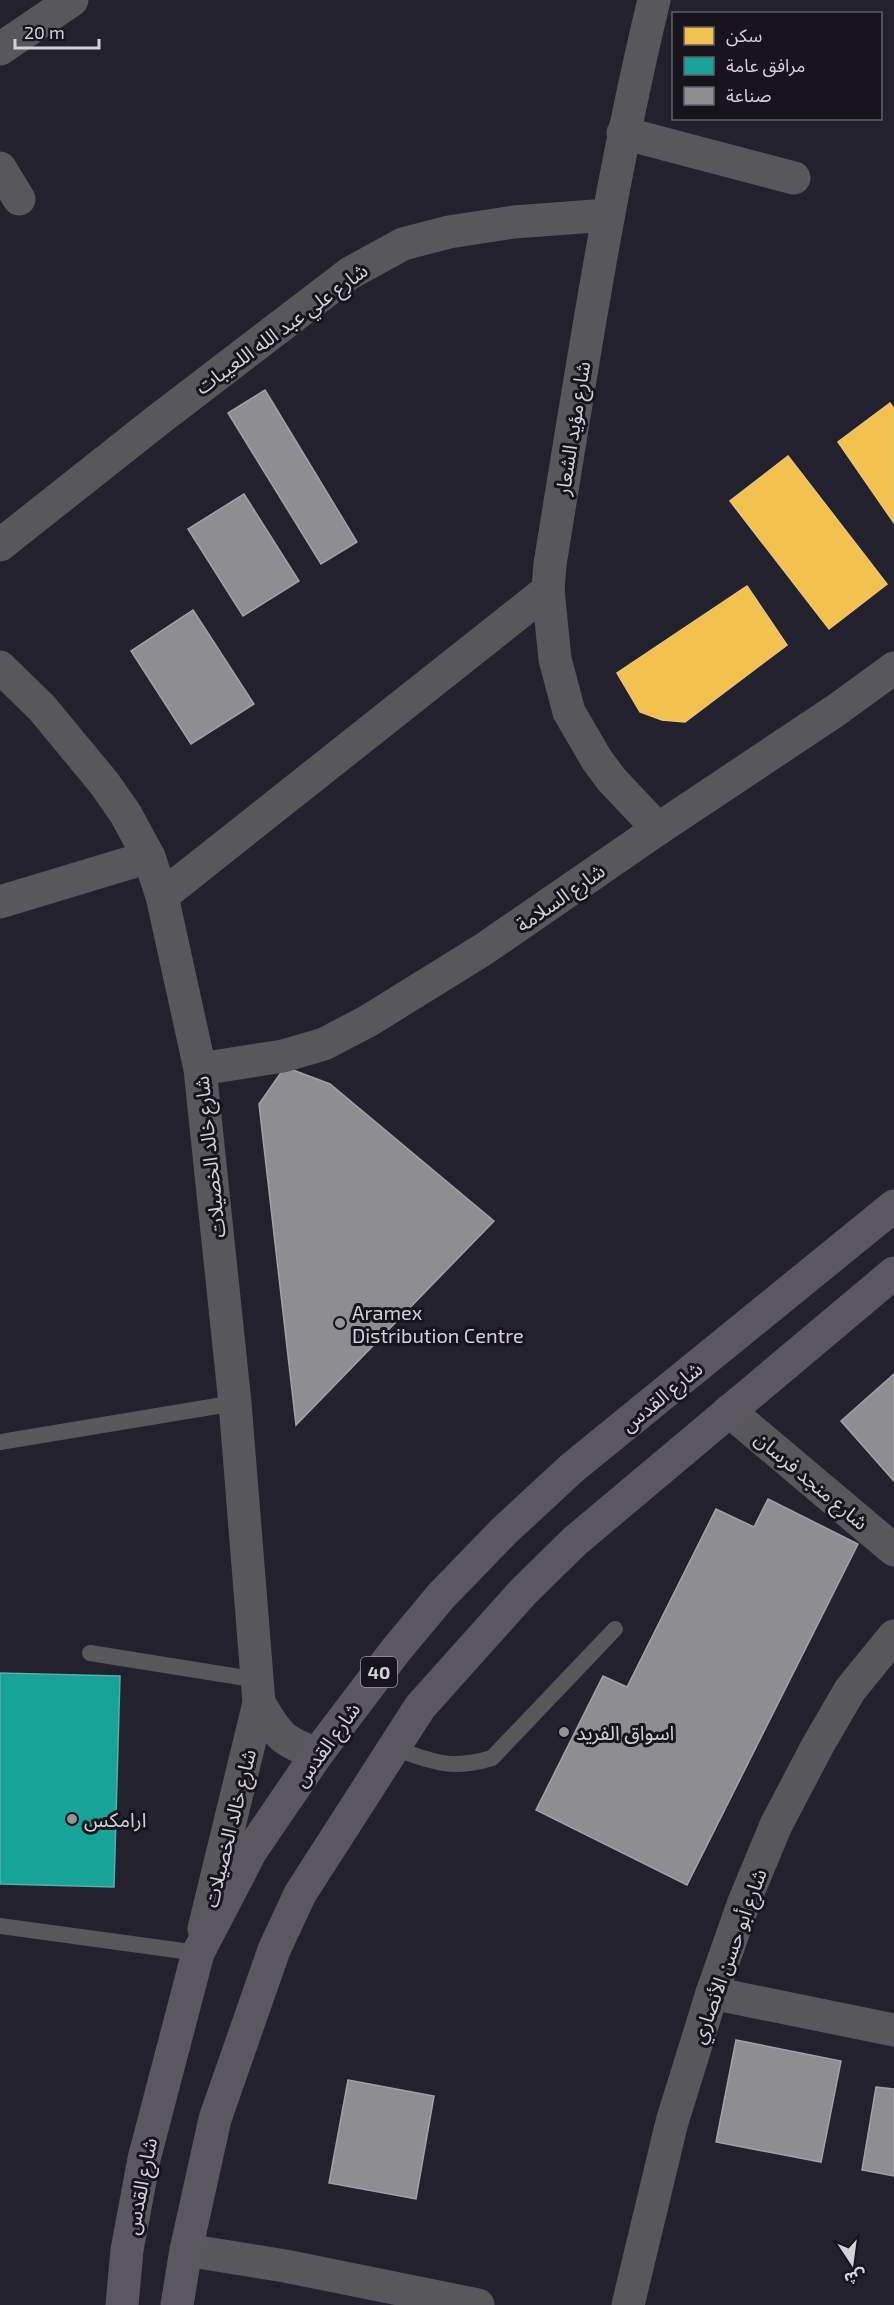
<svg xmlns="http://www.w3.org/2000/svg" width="894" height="2305" font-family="'Exo 2','Noto Sans Arabic',sans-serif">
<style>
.built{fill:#24212f;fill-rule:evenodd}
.homes{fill:#f2c14e;stroke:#e9c677;stroke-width:1.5}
.public{fill:#17a398;stroke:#4fb1ab;stroke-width:1.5}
.industry{fill:#8d8d92;stroke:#a2a1a7;stroke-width:1.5}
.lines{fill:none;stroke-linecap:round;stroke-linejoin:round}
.service{stroke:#58575b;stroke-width:16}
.minor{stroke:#58575b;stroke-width:33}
.tertiary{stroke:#58575b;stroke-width:33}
.trunk{stroke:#5a5760;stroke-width:33}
.poi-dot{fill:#959399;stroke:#17141d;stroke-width:2}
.labels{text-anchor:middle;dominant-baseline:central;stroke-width:6;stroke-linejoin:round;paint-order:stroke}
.shield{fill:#17141d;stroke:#9b98a0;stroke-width:1.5}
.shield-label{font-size:18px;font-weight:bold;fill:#d3d1d8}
.street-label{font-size:20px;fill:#d3d1d8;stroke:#17141d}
.poi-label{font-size:20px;fill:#d3d1d8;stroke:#17141d;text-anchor:start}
</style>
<rect width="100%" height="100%" fill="#212025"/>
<path class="built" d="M0 0H894V2305H0ZM674 14H880V118H674Z"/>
<g class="homes">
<path d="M890 403 894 409V523L838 442Z"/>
<path d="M788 456 887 584 829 629 730 501Z"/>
<path d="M747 586 787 645 685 722 662 720 640 712 617 673Z"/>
</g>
<path class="public" d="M0 1673 120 1676 114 1887 0 1884Z"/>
<g class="industry">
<path d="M265 390 357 542 321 564 228 413Z"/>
<path d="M244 494 299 581 243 616 188 529Z"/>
<path d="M193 610 254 704 191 744 131 651Z"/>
<path d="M285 1067 330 1084 494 1221 296 1425 259 1104Z"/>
<path d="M894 1374V1481L841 1421Z"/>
<path d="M768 1499 858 1544 687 1885 536 1810 603 1676 627 1687 716 1509 754 1527Z"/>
<path d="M736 2040 841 2061 821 2162 716 2142Z"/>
<path d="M348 2080 434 2096 416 2199 329 2183Z"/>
<path d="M876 2087 894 2089V2176L862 2170Z"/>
</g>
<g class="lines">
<g class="service">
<path d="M0 1442 235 1403"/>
<path d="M90 1653 258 1680"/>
<path d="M393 1748C433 1761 449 1771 492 1758L615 1629"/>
<path d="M0 1926 198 1953"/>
</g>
<g class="minor">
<path d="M654 0C609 186 581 375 550 564L548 590 555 659 569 712 597 760 611 779 658 829"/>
<path d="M0 49 72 0"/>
<path d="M623 133 794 178"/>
<path d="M0 168 19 199"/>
<path d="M0 545 158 420 350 273 403 244 449 232 514 222 608 215"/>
<path d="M162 896 548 590"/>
<path d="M0 902 149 857"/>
<path d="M200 1069 283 1056 324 1044 368 1021 484 949 658 829 835 711 894 668"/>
<path d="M729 1411 894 1550"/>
<path d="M712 1993 894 2030"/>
<path d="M628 2305 672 2122 712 1993 744 1902 776 1825 818 1745 850 1690 894 1636"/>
</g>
<g class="tertiary">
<path d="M0 667 42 708 104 783 125 813 149 857 162 896 200 1069 235 1403 259 1703 204 1929"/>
<path d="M259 1703C279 1736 280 1740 317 1754"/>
<path d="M186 2250 285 2266 478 2305"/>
</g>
<g class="trunk">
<path d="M122 2305 127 2250 144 2159 198 1953 251 1851 317 1754 396 1650 441 1596 504 1531 572 1468 894 1206"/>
<path d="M177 2305 186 2250 215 2119 274 1950 300 1894 420 1707 523 1592 575 1541 894 1273"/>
</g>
</g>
<g class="poi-dot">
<circle cx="340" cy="1323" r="6"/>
<circle cx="564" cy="1732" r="6"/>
<circle cx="72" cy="1819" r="6"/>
</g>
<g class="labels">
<rect class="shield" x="361" y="1657" width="36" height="30" rx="4.5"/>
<g class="shield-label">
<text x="379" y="1672">40</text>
</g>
<g class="street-label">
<text transform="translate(281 328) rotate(-36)">شارع علي عبد الله اللعيبات</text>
<text transform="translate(572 428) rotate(-81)">شارع مؤيد الشعار</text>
<text transform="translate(560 897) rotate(-35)">شارع السلامة</text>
<text transform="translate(209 1157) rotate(-96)">شارع خالد الخصيلات</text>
<text transform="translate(661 1396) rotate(-39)">شارع القدس</text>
<text transform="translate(812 1480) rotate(40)">شارع منجد فرسان</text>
<text transform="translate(326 1744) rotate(-54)">شارع القدس</text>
<text transform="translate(229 1828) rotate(-76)">شارع خالد الخصيلات</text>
<text transform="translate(728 1956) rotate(-70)">شارع أبو حسن الأنصاري</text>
<text transform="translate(140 2186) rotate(-79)">شارع القدس</text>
</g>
<g class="poi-label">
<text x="352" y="1312">Aramex<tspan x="352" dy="23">Distribution Centre</tspan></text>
<text x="576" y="1732">اسواق الفريد</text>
<text x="84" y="1819">ارامكس</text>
</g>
</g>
<rect x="672" y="12" width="210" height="108" fill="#17141d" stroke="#626068" stroke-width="1.5"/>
<rect x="684" y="27" width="30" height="18" fill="#f2c14e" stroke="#626068" stroke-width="1.5"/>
<text x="726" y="42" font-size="18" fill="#d3d1d8">سكن</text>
<rect x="684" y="57" width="30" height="18" fill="#17a398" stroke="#626068" stroke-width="1.5"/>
<text x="726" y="72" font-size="18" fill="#d3d1d8">مرافق عامة</text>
<rect x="684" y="87" width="30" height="18" fill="#8d8d92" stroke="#626068" stroke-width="1.5"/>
<text x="726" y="102" font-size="18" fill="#d3d1d8">صناعة</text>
<g transform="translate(852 2263) rotate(167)" stroke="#17141d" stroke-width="4.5" paint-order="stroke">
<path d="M0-4.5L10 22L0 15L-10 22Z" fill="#d3d1d8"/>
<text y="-9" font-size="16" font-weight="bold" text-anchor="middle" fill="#d3d1d8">ش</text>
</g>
<path d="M15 39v9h84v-9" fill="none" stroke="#d3d1d8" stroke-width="3"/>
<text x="24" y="39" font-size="18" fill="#d3d1d8" stroke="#17141d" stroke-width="4.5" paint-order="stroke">20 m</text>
</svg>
